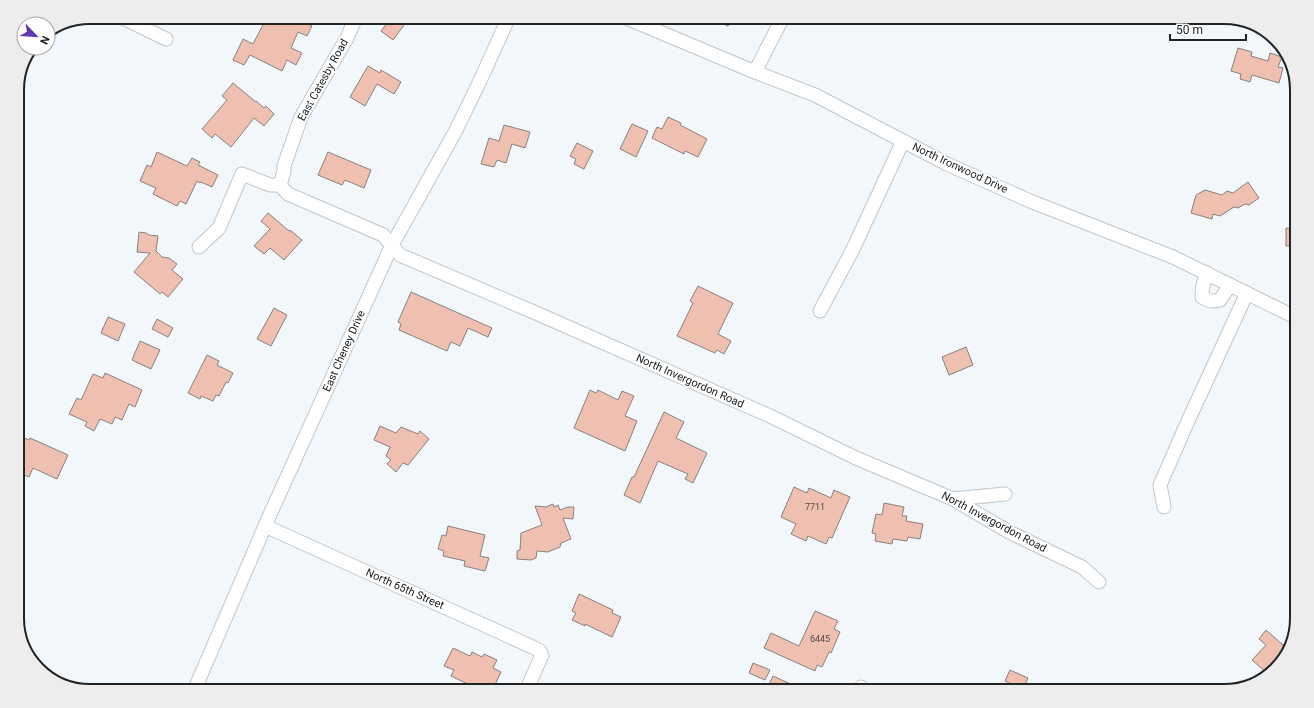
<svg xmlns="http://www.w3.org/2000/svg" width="1314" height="708" font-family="Roboto,sans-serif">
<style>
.building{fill:#efbfb0;stroke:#87817f}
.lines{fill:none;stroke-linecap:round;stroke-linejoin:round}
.minor-casing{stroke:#c1c6c9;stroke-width:15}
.minor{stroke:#fff;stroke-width:13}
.labels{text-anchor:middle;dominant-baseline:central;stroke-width:3.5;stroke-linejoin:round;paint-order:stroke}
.number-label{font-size:9px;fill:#544a47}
.street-label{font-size:11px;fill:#212324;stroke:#fff}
.rim{fill:none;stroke:#212324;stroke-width:2}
</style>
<rect width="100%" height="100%" fill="#f2f7fb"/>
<g class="building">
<path d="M272 17H294L312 26 307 36 298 32 291 48 302 53 296 65 287 60 282 71 250 55 244 65 233 60 243 39 253 44 266 19 270 21Z"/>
<path d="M392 17H410L393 40 381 31Z"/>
<path d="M708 17H733L728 26Z"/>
<path d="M1238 48 1252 52 1251 56 1268 61 1270 53 1282 57 1278 67 1283 68 1279 83 1252 75 1250 82 1240 79 1241 74 1231 71Z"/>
<path d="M368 66 380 73 381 70 401 82 394 94 377 84 365 106 350 97Z"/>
<path d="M233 83 256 102V101L264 108 266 106 274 114 264 126 254 118 231 147 215 134 212 138 202 129 227 100 222 96Z"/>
<path d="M668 117 681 123 680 125 707 139 698 157 685 151 684 154 652 138 657 127 662 129Z"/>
<path d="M632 124 648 131 636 157 620 149Z"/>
<path d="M504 125 530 132 525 148 512 144 506 163 497 160 494 167 481 164 489 138 499 141Z"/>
<path d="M577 143 593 151 584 169 574 164 576 159 570 156Z"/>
<path d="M157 152 187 166 192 158 200 162 198 165 218 175 212 187 201 182 200 183 197 181 186 204 180 201 177 206 153 194 156 188 140 181 147 165 151 167Z"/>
<path d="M328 152 371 170 364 188 345 180 342 185 318 175Z"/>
<path d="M1248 182 1259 198 1249 205 1245 204 1238 208 1234 207 1220 216 1213 214 1212 219 1191 213 1196 195 1205 190 1222 195 1227 191 1233 193Z"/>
<path d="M268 213 289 231 290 230 302 240 284 260 270 248 264 254 254 246 270 229 261 221Z"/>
<path d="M1286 228 1297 229V246H1286Z"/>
<path d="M139 232 146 233 149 235 158 236 156 251 162 257 169 258 177 264 172 270 183 279 168 297 162 292 160 294 134 272 150 253 137 252Z"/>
<path d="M698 286 733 303 718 334 731 341 724 354 717 350 715 353 677 336 693 303 690 301Z"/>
<path d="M411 292 492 328 488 337 468 328 460 346 451 342 447 351 399 330 401 324 398 322Z"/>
<path d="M274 308 287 315 271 346 257 339Z"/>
<path d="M108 317 125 324 118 341 101 333Z"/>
<path d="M157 319 173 328 168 337 152 329Z"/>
<path d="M140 341 160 350 151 369 132 360Z"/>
<path d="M966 347 973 365 949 375 942 357Z"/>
<path d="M207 355 219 361 217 365 233 373 228 383 226 382 219 396 216 395 213 401 201 396 200 399 188 393Z"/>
<path d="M105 373 142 390 135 407 129 404 122 420 115 417 112 424 100 419 94 431 85 426 87 422 69 414 77 398 81 400 93 374 103 378Z"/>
<path d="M590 390 596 393 598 390 618 400 622 391 634 396 625 416 637 421 625 451 574 428Z"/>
<path d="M664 412 684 422 676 438 707 453 693 483 685 479 688 474 658 461 640 503 624 495 632 477H634Z"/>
<path d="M380 426 396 433 401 427 418 434 420 431 429 439 408 465 403 463 396 472 387 464 391 460 386 456 390 447 374 440Z"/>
<path d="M17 435 29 440 30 438 68 455 57 479 33 468 29 477 17 472Z"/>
<path d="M794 487 807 493 809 488 831 498 834 490 850 497 832 538 829 537 826 544 808 536 806 541 791 534 796 524 781 517Z"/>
<path d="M884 503 904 507 902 516H907L906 521 923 524 920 539 908 537 907 541 893 539 892 544 875 541 876 534 872 533 876 514 882 515Z"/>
<path d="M553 504 554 507 558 505 560 510 568 507H574L573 519 563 518 571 539 561 543 560 547 548 552 537 551 536 558 531 560 517 559V551L520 550 521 533 542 525 535 506 546 507Z"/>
<path d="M448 526 485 535 480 556 489 558 485 571 464 566 465 561 443 556 444 551 438 549 442 535 446 536Z"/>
<path d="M579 594 613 610 612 613 621 617 612 637 585 624V626L572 620 576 613 572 611Z"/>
<path d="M815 611 838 621 834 629 840 632 831 653 829 652 822 667 817 665 815 671 764 648 771 633 799 646Z"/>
<path d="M1266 630 1283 645 1294 633 1289 650 1268 674 1252 660 1266 645 1259 639Z"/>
<path d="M453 648 470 656 472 652 482 657 484 654 497 660 493 668 501 672 492 691H477L478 689 451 676 454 670 444 666Z"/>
<path d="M753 663 770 670 765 680 749 673Z"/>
<path d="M1010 670 1028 678 1022 691H1011L1013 685 1005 681Z"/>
<path d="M773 676 806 691H770L771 689 768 687Z"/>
</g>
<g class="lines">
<g class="minor-casing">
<g id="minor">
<path d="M121 17 166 39"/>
<path d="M624 17 755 72 815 95 947 164 1030 201 1173 257 1297 318"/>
<path d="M755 72 783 17"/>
<path d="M280 185 288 194 383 235 400 255 536 313 770 416 856 458 953 499 1009 532 1082 567 1099 582"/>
<path d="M280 185 284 171V166L301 117 347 38 356 17"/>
<path d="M199 247 219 228 242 174 270 185H280"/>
<path d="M1207 273C1203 281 1202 288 1202 297 1209 301 1212 302 1220 300L1230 285"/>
<path d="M820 311 853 249 903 141"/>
<path d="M953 499 1005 494"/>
<path d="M1164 507 1160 485 1188 421 1247 293"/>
<path d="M265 526 539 650 542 655 526 691"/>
<path d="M194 691 268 519 392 245 455 132 478 85 509 17"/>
<path d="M859 691 861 687"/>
</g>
</g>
<use href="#minor" class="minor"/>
</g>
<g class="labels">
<g class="number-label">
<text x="815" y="507">7711</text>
<text x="820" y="639">6445</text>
</g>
<g class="street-label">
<text transform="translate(323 80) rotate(-61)">East Catesby Road</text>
<text transform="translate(960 168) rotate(25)">North Ironwood Drive</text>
<text transform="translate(344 351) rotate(-66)">East Cheney Drive</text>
<text transform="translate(690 381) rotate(24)">North Invergordon Road</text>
<text transform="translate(994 522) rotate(28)">North Invergordon Road</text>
<text transform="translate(405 589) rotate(24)">North 65th Street</text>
</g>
</g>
<path d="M0 0H1314V708H0ZM90 24H1224A66 66 0 0 1 1290 90V618A66 66 0 0 1 1224 684H90A66 66 0 0 1 24 618V90A66 66 0 0 1 90 24Z" fill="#ededed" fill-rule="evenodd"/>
<path class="rim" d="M90 24H1224A66 66 0 0 1 1290 90V618A66 66 0 0 1 1224 684H90A66 66 0 0 1 24 618V90A66 66 0 0 1 90 24Z"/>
<g transform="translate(36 36) rotate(115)"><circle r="19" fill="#ffffff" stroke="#a6a7a7"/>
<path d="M0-3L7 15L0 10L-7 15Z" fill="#6138b0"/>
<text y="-6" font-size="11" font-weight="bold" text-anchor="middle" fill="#212324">N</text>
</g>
<path d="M1170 34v6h76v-6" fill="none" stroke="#212324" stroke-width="2"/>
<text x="1176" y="34" font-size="12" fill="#212324" stroke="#ffffff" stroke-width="3" paint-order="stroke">50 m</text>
</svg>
